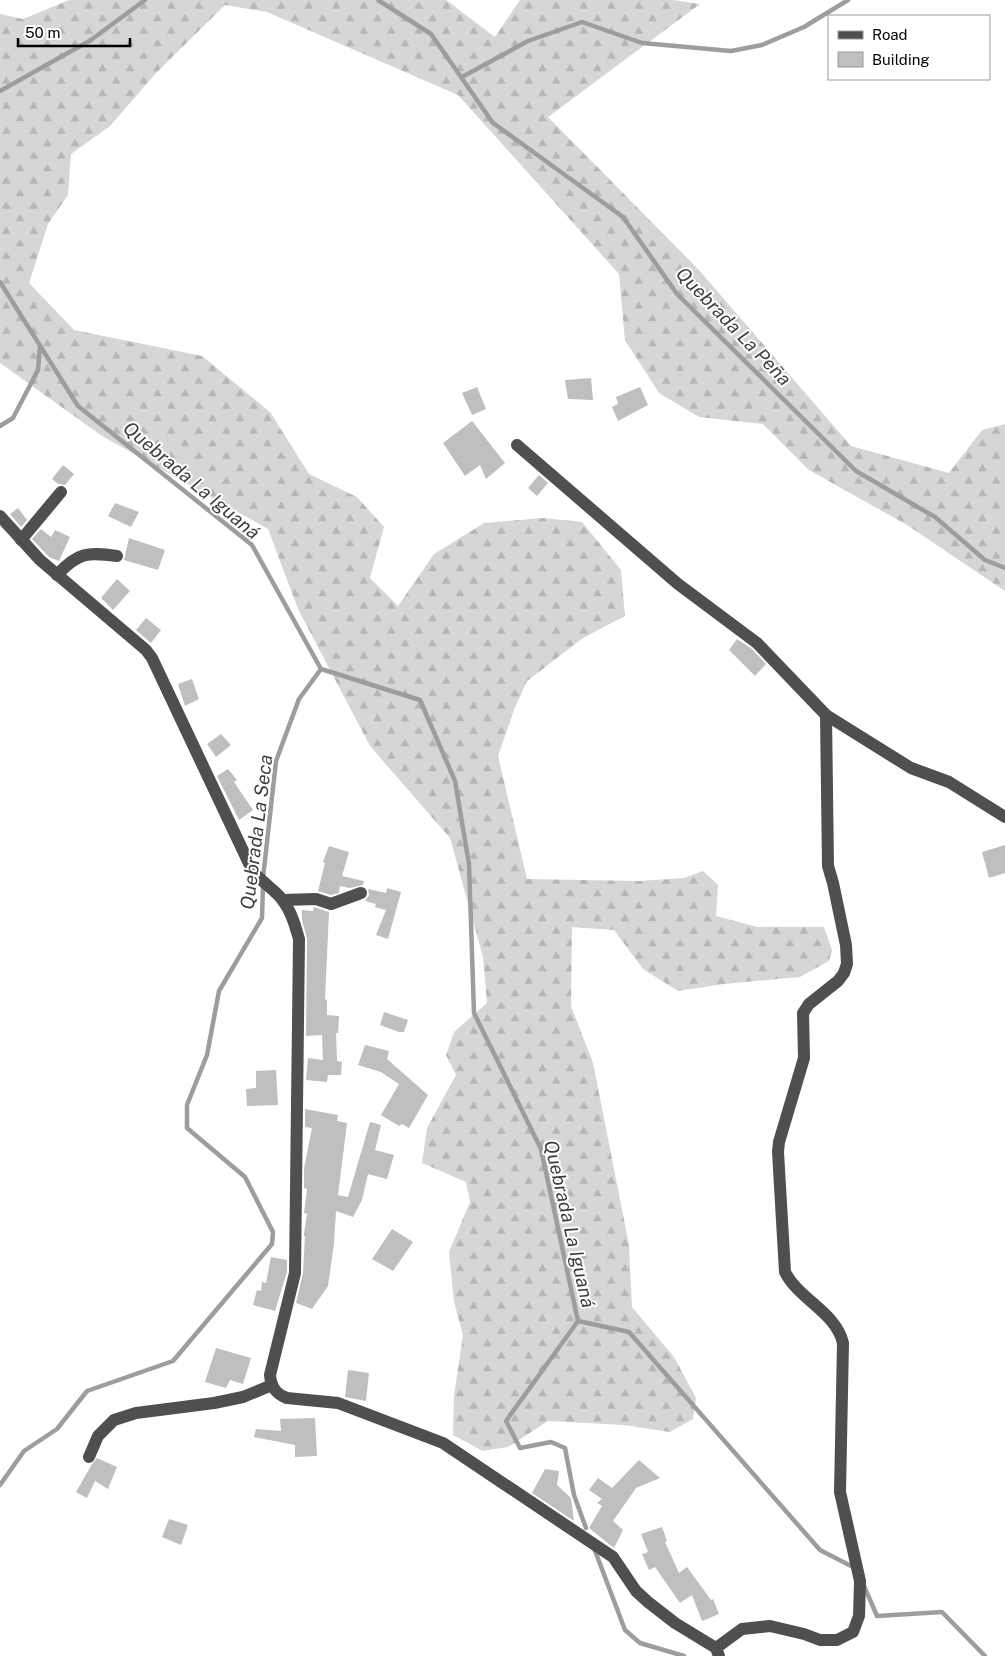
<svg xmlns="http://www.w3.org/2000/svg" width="1005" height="1656" font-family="'Public Sans',sans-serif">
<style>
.forest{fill:url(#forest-firs)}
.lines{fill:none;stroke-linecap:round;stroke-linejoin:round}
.stream{stroke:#9d9d9d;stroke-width:4.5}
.building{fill:#bfbfbf}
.minor{stroke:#4f4f4f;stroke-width:12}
.labels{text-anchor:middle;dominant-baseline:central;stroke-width:4;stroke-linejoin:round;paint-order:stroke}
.water-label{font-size:19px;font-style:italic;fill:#3e3e3e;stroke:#fff}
</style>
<defs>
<pattern id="forest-firs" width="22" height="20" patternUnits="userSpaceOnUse" patternTransform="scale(1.25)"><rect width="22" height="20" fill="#d6d6d6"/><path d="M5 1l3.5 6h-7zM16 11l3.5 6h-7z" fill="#b6b6b6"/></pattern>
</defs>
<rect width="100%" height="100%" fill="#fff"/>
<path class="forest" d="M69 0H446L495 37 520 0H673L700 4 548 117 698 269 851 446 949 473 982 430 1005 424V591L907 525 809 470 763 424 699 417 659 393 625 340 619 274 458 95 267 12 225 5 157 72 110 126 71 154 68 195 48 224 29 283 74 330 202 356 270 412 309 474 357 497 384 527 370 578 398 606 434 554 484 523 543 518 582 522 621 570 625 616 583 638 527 681 515 707 498 756 527 879 639 881 684 878 703 871 718 885 716 916 757 927H824L832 950 829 961 800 977 724 984 678 991 643 969 614 930 572 927 571 1006 593 1063 629 1245 632 1307 674 1357 696 1398 693 1419 670 1432 623 1425 548 1421 508 1447 483 1451 453 1435 454 1396 463 1335 454 1302 449 1252 470 1202 466 1182 422 1163 427 1128 456 1075 446 1055 454 1032 487 1003 483 957 450 838 370 746 298 609 268 529 102 436 0 363V14L23 19Z"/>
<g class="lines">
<g class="stream">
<path d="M378 0 431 34 493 123 623 217 677 294 856 471 935 517 985 560 1005 568"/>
<path d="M462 77 528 41 582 22 642 43 731 51 762 45 804 27 848 0"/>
<path d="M0 91 91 40 145 0"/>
<path d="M0 282 78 406 252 545 321 669 420 700 455 781 469 864 474 1013 541 1149 578 1321 629 1332 820 1550 855 1568"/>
<path d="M0 426 13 418 38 370 40 346"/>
<path d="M263 878 276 761 299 699 321 669"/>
<path d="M578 1321 506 1421 520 1448 551 1442 565 1448 574 1495 586 1528"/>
<path d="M0 1485 24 1451 57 1429 87 1391 173 1361 272 1244 273 1232 245 1177 187 1128V1105L207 1055 219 991 262 918 263 885"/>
<path d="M594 1548 625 1630 640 1643 684 1656"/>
<path d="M864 1586 877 1616 942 1612 985 1656"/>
</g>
</g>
<g class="building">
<path d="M591 378 593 400 568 399 565 380Z"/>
<path d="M477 387 486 409 472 415 462 393Z"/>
<path d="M640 387 648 405 618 421 612 407 618 404 616 397Z"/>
<path d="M472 421 505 463 486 479 480 465 465 476 443 443Z"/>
<path d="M63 465 74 474 65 485 58 484 52 479Z"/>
<path d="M539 475 548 483 537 496 528 488Z"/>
<path d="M115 503 139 512 131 527 108 516Z"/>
<path d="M18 508 27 520 21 527 10 514Z"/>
<path d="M41 529 51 537 55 530 70 537 59 561 49 557 32 539Z"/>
<path d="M129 538 165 550 158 570 124 560Z"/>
<path d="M117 579 130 591 113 610 101 598Z"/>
<path d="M146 618 161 630 151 643 136 630Z"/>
<path d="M737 639 752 649 766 664 755 676 729 650Z"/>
<path d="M192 679 199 699 185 706 178 684Z"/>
<path d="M221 734 231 745 216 757 207 744Z"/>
<path d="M228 769 237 780 234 782 253 810 239 820 217 776Z"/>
<path d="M1005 845V873L989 878 982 852Z"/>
<path d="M329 846 349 852 342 876 364 881 363 885 350 888 340 886 339 893 331 895 318 891 325 863 323 862Z"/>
<path d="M387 888 401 892 388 939 376 935 386 910 375 907 376 904 365 901 369 895 368 889 386 893Z"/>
<path d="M314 907 329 912 325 999 327 1000V1015L339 1016 338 1033H336L337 1061 342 1062 341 1075H328L327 1082 306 1080 308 1058 323 1060 322 1035 306 1036 307 939 302 920V910L313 911Z"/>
<path d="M384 1012 408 1020 404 1032H399L380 1025Z"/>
<path d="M365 1045 389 1051 387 1059 428 1095 409 1128 402 1124 399 1126 381 1115 399 1084 381 1072 358 1065Z"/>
<path d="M276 1070 278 1105 247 1106 246 1089 256 1088V1071Z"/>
<path d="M305 1109 338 1115 337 1121 347 1123 338 1195 348 1197 370 1122 381 1125 375 1150 394 1155 387 1179 368 1174 362 1200 353 1217 336 1211 334 1243 328 1286 312 1309 296 1303 303 1273 305 1236H304V1233L307 1214 304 1213 307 1189 304 1188V1168L312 1128 305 1127Z"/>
<path d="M392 1229 413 1242 393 1271 372 1259Z"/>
<path d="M271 1257 287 1260V1272L275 1311 253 1305 257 1290 261 1291 262 1282 266 1283Z"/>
<path d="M216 1348 251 1358 243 1384 230 1380 226 1388 205 1382Z"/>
<path d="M348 1370 369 1373 366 1401 345 1397Z"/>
<path d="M315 1418 317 1456 295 1457V1445L254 1437 256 1429 281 1431 280 1419Z"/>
<path d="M97 1458 117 1467 108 1489 95 1481 87 1498 76 1492 92 1464Z"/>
<path d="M639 1460 660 1478 636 1488 613 1521 623 1530 614 1548 589 1528 602 1506 597 1503 602 1499 589 1490 598 1478 612 1488Z"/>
<path d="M545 1469 559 1471 557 1485 571 1498 574 1521 532 1493Z"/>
<path d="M169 1519 188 1525 181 1545 162 1537Z"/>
<path d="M662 1527 667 1541 665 1542 679 1573 687 1567 711 1600 713 1599 719 1614 702 1621 692 1595 680 1603 655 1567 649 1570 642 1554 648 1552 641 1534Z"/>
</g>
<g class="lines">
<g class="minor">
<path d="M517 445 678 584 757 643 826 715 828 866 833 883 846 945 847 964 844 973 838 981 809 1004 803 1013 804 1058 779 1142 778 1152 785 1272C798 1299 836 1312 843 1343L840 1492 860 1581 859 1616 853 1632 837 1640H820L804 1634 770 1626 742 1629 716 1648"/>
<path d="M0 516 40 560 146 650 152 658 253 872C260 879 266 884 274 891 289 904 294 921 299 939L295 1273 270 1375C271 1387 276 1394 287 1398L338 1403 443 1443 613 1557 636 1591 648 1602 675 1623 716 1648 719 1656"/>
<path d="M21 540 61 492"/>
<path d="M57 575C78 552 88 552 117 556"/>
<path d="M826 715 911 768 949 782 1005 817"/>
<path d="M283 900 316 899 331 904 361 893"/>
<path d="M89 1457 98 1436 114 1420 136 1413 214 1403 243 1397 272 1385"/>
</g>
</g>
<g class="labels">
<g class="water-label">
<text transform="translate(734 326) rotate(46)">Quebrada La Peña</text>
<text transform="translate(192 480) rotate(40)">Quebrada La Iguaná</text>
<text transform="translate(256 832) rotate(-83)">Quebrada La Seca</text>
<text transform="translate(570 1224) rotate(77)">Quebrada La Iguaná</text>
</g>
</g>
<rect x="828" y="15" width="162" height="65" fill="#ffffff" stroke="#999999"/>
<rect x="838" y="31" width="25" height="8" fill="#4f4f4f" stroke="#999999"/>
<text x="872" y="40" font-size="15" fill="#000000">Road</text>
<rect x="838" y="52" width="25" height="15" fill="#bfbfbf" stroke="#999999"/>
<text x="872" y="65" font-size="15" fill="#000000">Building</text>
<path d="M18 38v8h112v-8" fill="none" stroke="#000000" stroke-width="2.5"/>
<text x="25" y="38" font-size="15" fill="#000000" stroke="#ffffff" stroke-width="4" paint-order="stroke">50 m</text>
</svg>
